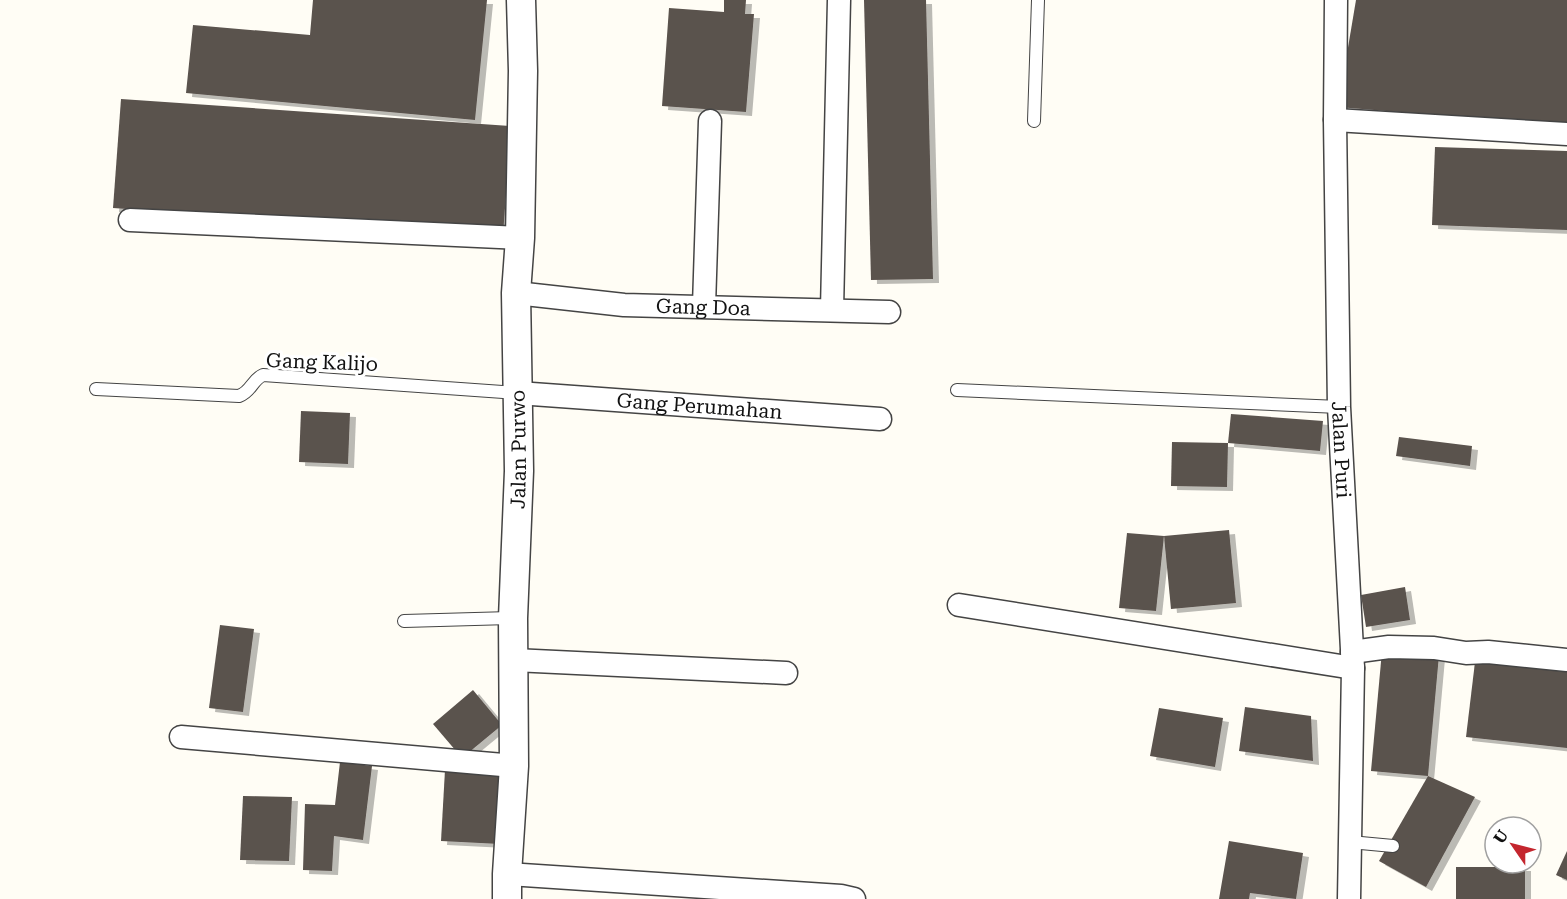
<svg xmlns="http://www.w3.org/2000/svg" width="1567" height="899" font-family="'Roboto Serif',serif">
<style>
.building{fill:#5a524d;filter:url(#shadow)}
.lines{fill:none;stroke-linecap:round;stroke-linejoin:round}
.service-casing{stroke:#444;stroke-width:14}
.minor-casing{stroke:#444;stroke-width:25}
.tertiary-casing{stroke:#444;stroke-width:31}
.service{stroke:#fff;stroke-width:12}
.minor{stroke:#fff;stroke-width:22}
.tertiary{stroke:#fff;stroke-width:28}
.labels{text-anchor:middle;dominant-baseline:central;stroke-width:6;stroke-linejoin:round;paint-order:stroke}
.street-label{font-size:20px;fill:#111;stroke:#fff}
</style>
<defs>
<filter id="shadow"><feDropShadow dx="6" dy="4" stdDeviation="0" flood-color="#0004"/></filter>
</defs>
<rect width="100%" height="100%" fill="#fffdf5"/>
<g class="building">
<path d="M313 0H487L475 120 186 93 193 25 310 35Z"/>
<path d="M724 0H746L745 14H754L746 112 662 106 669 8 724 12Z"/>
<path d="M864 0H926L933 279 871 280Z"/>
<path d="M1356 0H1567V126L1338 107Z"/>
<path d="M121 99 511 126 503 235 113 208Z"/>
<path d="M1435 147 1567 151V230L1432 225Z"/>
<path d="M301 411 350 413 348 464 299 462Z"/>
<path d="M1231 414 1323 421 1320 451 1228 443Z"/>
<path d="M1399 437 1472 446 1470 466 1396 456Z"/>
<path d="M1172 442 1228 443 1227 487 1171 486Z"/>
<path d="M1229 530 1236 603 1171 609 1164 536Z"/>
<path d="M1127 533 1164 536 1156 611 1119 608Z"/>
<path d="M1405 587 1410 620 1366 627 1361 595Z"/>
<path d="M220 625 254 629 243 712 209 708Z"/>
<path d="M1382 651 1439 655 1428 776 1371 771Z"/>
<path d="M1475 662 1567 672V748L1466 737Z"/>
<path d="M473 690 502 725 462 758 433 724Z"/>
<path d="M1245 707 1311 716 1313 761 1239 751Z"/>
<path d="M1159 708 1223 718 1215 767 1150 756Z"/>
<path d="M340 762 372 766 363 840 334 836 332 871 303 870 305 804 335 805Z"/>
<path d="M445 770 504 773 500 844 441 841Z"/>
<path d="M1428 776 1475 797 1426 887 1379 861Z"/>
<path d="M243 796 292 797 289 861 240 860Z"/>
<path d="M1229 841 1303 853 1296 899 1250 893 1249 899H1219Z"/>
<path d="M1567 851V880L1556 875Z"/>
<rect x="1456" y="867" width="69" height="32"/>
</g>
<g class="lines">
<g class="service-casing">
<g id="service">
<path d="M1034 121 1038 0"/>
<path d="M96 389 239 396C251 392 252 380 263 375L518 393"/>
<path d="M957 390 1339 407"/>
<path d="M404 621 513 618"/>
<path d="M1350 842 1393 846"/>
</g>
</g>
<g class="minor-casing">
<g id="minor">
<path id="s1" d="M1336 0 1335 120 1339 407 1353 668 1349 899"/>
<path d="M1335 120 1567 134"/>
<path d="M130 220 520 238"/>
<path id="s2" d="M516 293 624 305 889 312"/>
<path d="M704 306 710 121"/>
<path d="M832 310 839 0"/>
<path id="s3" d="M518 393 880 419"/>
<path d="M959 605 1353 668"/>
<path d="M1352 652 1389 647 1434 648 1466 653 1488 652 1567 660"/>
<path d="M514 660 786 673"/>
<path d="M181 737 514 766"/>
<path d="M507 874 841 896 854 899"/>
</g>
</g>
<g class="tertiary-casing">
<g id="tertiary">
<path id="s4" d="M507 899V874L514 766 513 618 519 471 516 293 520 238 523 71 521 0"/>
</g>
</g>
<use href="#service" class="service"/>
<use href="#minor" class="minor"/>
<use href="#tertiary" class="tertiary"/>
</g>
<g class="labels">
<g class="street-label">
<text stroke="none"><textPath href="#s2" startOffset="188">Gang Doa</textPath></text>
<text transform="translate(322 362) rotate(2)">Gang Kalijo</text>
<text stroke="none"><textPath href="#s3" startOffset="182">Gang Perumahan</textPath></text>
<text stroke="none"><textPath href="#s4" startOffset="450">Jalan Purwo</textPath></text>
<text stroke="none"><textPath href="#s1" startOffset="450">Jalan Puri</textPath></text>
</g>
</g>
<g transform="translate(1513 845) rotate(305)"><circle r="28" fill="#ffffff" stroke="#a0a0a0" stroke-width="1.5"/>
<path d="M0-4.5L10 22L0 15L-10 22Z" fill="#c4262e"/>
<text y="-9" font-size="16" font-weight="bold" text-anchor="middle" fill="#111111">U</text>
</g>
</svg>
